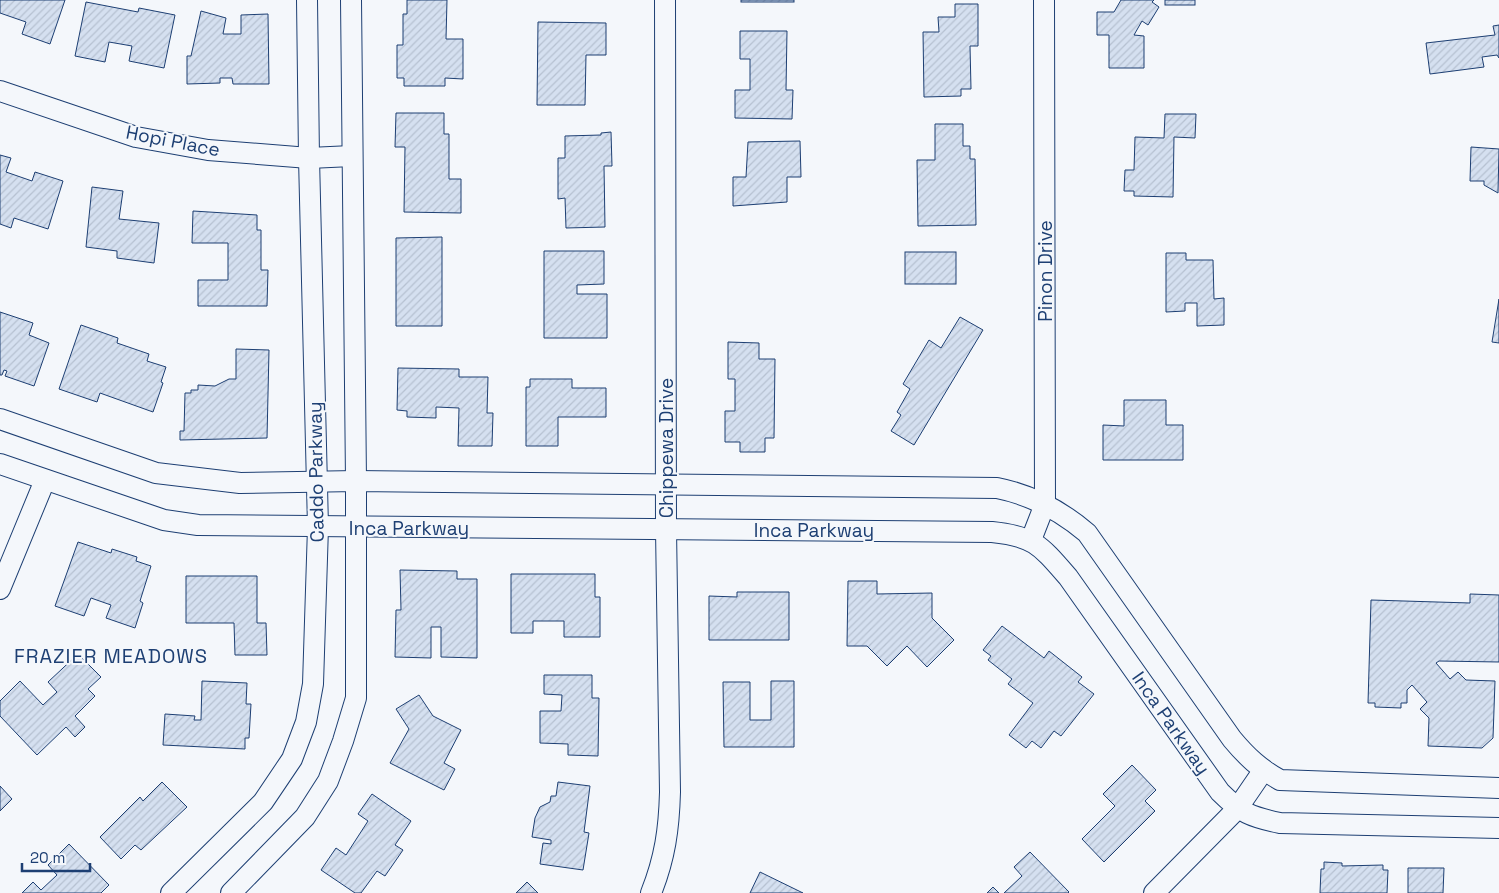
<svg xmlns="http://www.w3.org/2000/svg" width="1499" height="893" font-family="'Space Grotesk',sans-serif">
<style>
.building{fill:url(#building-hatch);stroke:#1d3f73}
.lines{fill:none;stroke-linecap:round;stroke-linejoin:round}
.street-casing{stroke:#1d3f73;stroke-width:22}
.street{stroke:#f4f7fb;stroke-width:20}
.labels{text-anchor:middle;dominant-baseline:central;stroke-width:4;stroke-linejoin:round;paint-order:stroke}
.street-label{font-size:19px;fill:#1d3f73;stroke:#f4f7fb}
.neighbourhood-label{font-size:20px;letter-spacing:1px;fill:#1d3f73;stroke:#f4f7fb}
</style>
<defs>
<pattern id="building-hatch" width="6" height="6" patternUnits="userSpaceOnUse" patternTransform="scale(1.25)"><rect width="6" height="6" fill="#d5e0f0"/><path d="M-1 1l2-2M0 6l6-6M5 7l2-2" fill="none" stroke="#b6c1d1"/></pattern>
</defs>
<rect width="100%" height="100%" fill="#f4f7fb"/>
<g class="building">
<path d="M0 0H65L50 44 22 34 26 22 0 13Z"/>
<path d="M407 0H447L446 39H463V79L445 78V86H404V78H397V45H403V14H407Z"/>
<rect x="741" y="0" width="53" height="2"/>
<path d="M1121 0H1154L1152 2 1159 7 1148 25 1142 21 1134 35 1144 36V68H1109V35H1097V12H1114Z"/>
<rect x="1165" y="0" width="30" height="5"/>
<path d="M86 2 138 12 139 8 175 15 164 68 129 61 132 46 109 42 105 62 75 56Z"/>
<path d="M955 4H978V46H970L971 89H961V96L924 97 923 32H939L938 17H955Z"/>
<path d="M201 11 226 18 223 34H241V15L268 14 269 84H233L232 78H220V83L187 84V56H191Z"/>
<path d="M538 22 606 23V55H586L585 105H537Z"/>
<path d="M1499 25V58L1497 55 1482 57 1484 67 1430 74 1426 43 1495 35 1493 26Z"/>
<path d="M740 31H787L786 90H793L792 119 735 118V90H750V59H740Z"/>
<path d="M396 113H444V134H449V179H461V213L404 212 405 147H395Z"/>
<path d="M1165 114H1196L1195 138 1174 137 1173 197 1134 196V191H1124L1125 170H1134L1135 137 1164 138Z"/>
<path d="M935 124H963V146H970V159H975L976 225 918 226 917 160H935Z"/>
<path d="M611 132 612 166H604L605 227 566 228 565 198 558 199V158H565V136L601 135V133Z"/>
<path d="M800 141 801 177H787V202L733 206V177H746L748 142Z"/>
<path d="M1471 147 1499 149 1498 193 1484 185V181H1470Z"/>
<path d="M0 155 11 158 6 172 32 181 35 172 63 181 48 229 14 218 11 228 0 224Z"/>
<path d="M92 187 123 191 119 219 159 223 154 263 117 258V251L86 247Z"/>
<path d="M193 211 257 215V230H261V270H268L267 306H198V280H228V243H192Z"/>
<path d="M442 237V326H396V238Z"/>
<path d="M544 251H604V284L577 285V294H607V338H544Z"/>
<rect x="905" y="252" width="51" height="32"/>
<path d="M1166 253H1186V260H1213L1214 299 1224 298V325L1197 326V303H1185V311L1166 312Z"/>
<path d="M1499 299V343L1492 342Z"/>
<path d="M0 312 33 323 29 335 49 343 34 386 5 376 7 371 4 370 2 375H0Z"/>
<path d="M960 317 983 330 914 445 891 431 901 415 897 412 910 389 903 384 929 340 941 348Z"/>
<path d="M81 325 118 338 117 343 149 354 147 361 166 367 161 382 163 383 153 412 100 393 97 402 59 389Z"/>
<path d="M728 342 759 343V359H775L774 438H765V452H740V442H725V411H735V379H728Z"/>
<path d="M236 349 269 350 267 438 180 440V431H184L185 393H191V390H198V385L215 386 229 379H236Z"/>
<path d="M398 368 459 369V377H488L487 413H493L492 446H458L459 408 436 407V418L407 417V411L397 410Z"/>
<path d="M530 379H572V388H606V417H558V446H526V387H530Z"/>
<path d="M1124 400H1166V425H1183V460H1103V425L1124 426Z"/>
<path d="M78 542 111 553 112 549 137 557 136 561 151 566 140 601 143 603 135 628 106 618 111 605 91 598 84 616 55 606Z"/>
<path d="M400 570 457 571V579H477V658L441 657V627H431V658L395 657 396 610H401Z"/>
<path d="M511 574H595V597H600V637H564V621H533V633H511Z"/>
<path d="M186 576H257V623H266L267 655H235L234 623H186Z"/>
<path d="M848 581H877V594L932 593V618L954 640 927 667 907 646 887 666 867 646H847Z"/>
<path d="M737 592H789V640H709V596L737 597Z"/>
<path d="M1470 594 1499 595V662L1439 661 1436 663 1450 679 1458 672 1466 680 1495 681 1493 738 1482 748 1428 746 1429 718 1420 709 1427 702 1412 685 1407 690V703H1401V708L1375 707V703H1368L1371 600 1470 603Z"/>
<path d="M1002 626 1044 658 1049 651 1082 677 1078 682 1094 694 1061 736 1054 731 1041 748 1032 741 1026 748 1009 735 1033 703 1008 684 1012 679 988 660 991 656 983 650Z"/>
<path d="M78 654 101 677 88 689 95 696 75 716 85 727 75 737 66 727 37 755 0 716V701L20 681 43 705 57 692 48 682Z"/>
<path d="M544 675H592V698H599L598 756 568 755V744L540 743V711H561L562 695 544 694Z"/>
<path d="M202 681 247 683 246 704H251L249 738H245V749L163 745 165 714 195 716 194 720H201Z"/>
<path d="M771 681H794V747H724L723 682H750V720H771Z"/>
<path d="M419 695 433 716 461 730 444 763 455 769 444 790 390 763 409 729 396 709Z"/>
<path d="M1132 765 1156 790 1145 801 1155 811 1104 862 1082 839 1115 806 1103 794Z"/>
<path d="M162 782 187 807 141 850 135 845 121 859 100 837 140 797 143 801Z"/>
<path d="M558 782 590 786 584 832 589 833 583 870 540 864 543 843 551 844V840L532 837 535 818 540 807 550 802 551 796H556Z"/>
<path d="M0 786 12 799 0 811Z"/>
<path d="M372 794 411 821 395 845 403 850 385 876 377 871 361 893H355L321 870 336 848 346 855 368 821 358 814Z"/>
<path d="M69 844 109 885 101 893H22L33 882 41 890 57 875 48 865Z"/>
<path d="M1030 852 1069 892 1068 893H1004L1022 876 1014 867Z"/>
<path d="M1324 862 1342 863V866L1383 865V870H1388L1387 893H1320L1321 869H1324Z"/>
<path d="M1408 868H1444L1443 893H1408Z"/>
<path d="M760 872 803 893H750Z"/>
<path d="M527 882 538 893H516Z"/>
<path d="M993 887 999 893H987Z"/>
</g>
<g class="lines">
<g class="street-casing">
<g id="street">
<path d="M0 91 136 137 208 150 309 158 352 156"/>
<path d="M0 419 156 473 240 483 356 481 997 488C1032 495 1060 510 1087 533L1232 739C1247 757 1260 769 1280 780L1499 788"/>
<path d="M0 464 164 520 198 525 992 532C1034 536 1041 546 1068 577L1220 792C1241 813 1251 817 1280 823L1499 828"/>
<path d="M1031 540 1045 504 1044 0"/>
<path d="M0 589 45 480"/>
<path d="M171 893 263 802 292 759 306 722 313 684 318 527 309 158 307 0"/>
<path d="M231 893 305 817 328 781 343 741 356 698V481L351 0"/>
<path d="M651 893C665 858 669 829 670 792L666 529 665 0"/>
<path d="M1154 893 1237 809 1263 771"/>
</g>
</g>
<use href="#street" class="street"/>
</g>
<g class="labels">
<g class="street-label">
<text transform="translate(173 141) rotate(11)">Hopi Place</text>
<text transform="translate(1045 271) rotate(-90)">Pinon Drive</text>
<text transform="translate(666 448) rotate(-90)">Chippewa Drive</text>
<text transform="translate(316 472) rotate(-91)">Caddo Parkway</text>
<text x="409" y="528">Inca Parkway</text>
<text x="814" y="530">Inca Parkway</text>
<text transform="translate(1171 723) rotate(55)">Inca Parkway</text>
</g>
<g class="neighbourhood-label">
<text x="111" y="656">FRAZIER MEADOWS</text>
</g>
</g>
<path d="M22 863v8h68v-8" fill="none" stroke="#1d3f73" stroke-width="2.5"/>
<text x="30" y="863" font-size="15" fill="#1d3f73" stroke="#f4f7fb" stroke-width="4" paint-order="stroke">20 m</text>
</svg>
